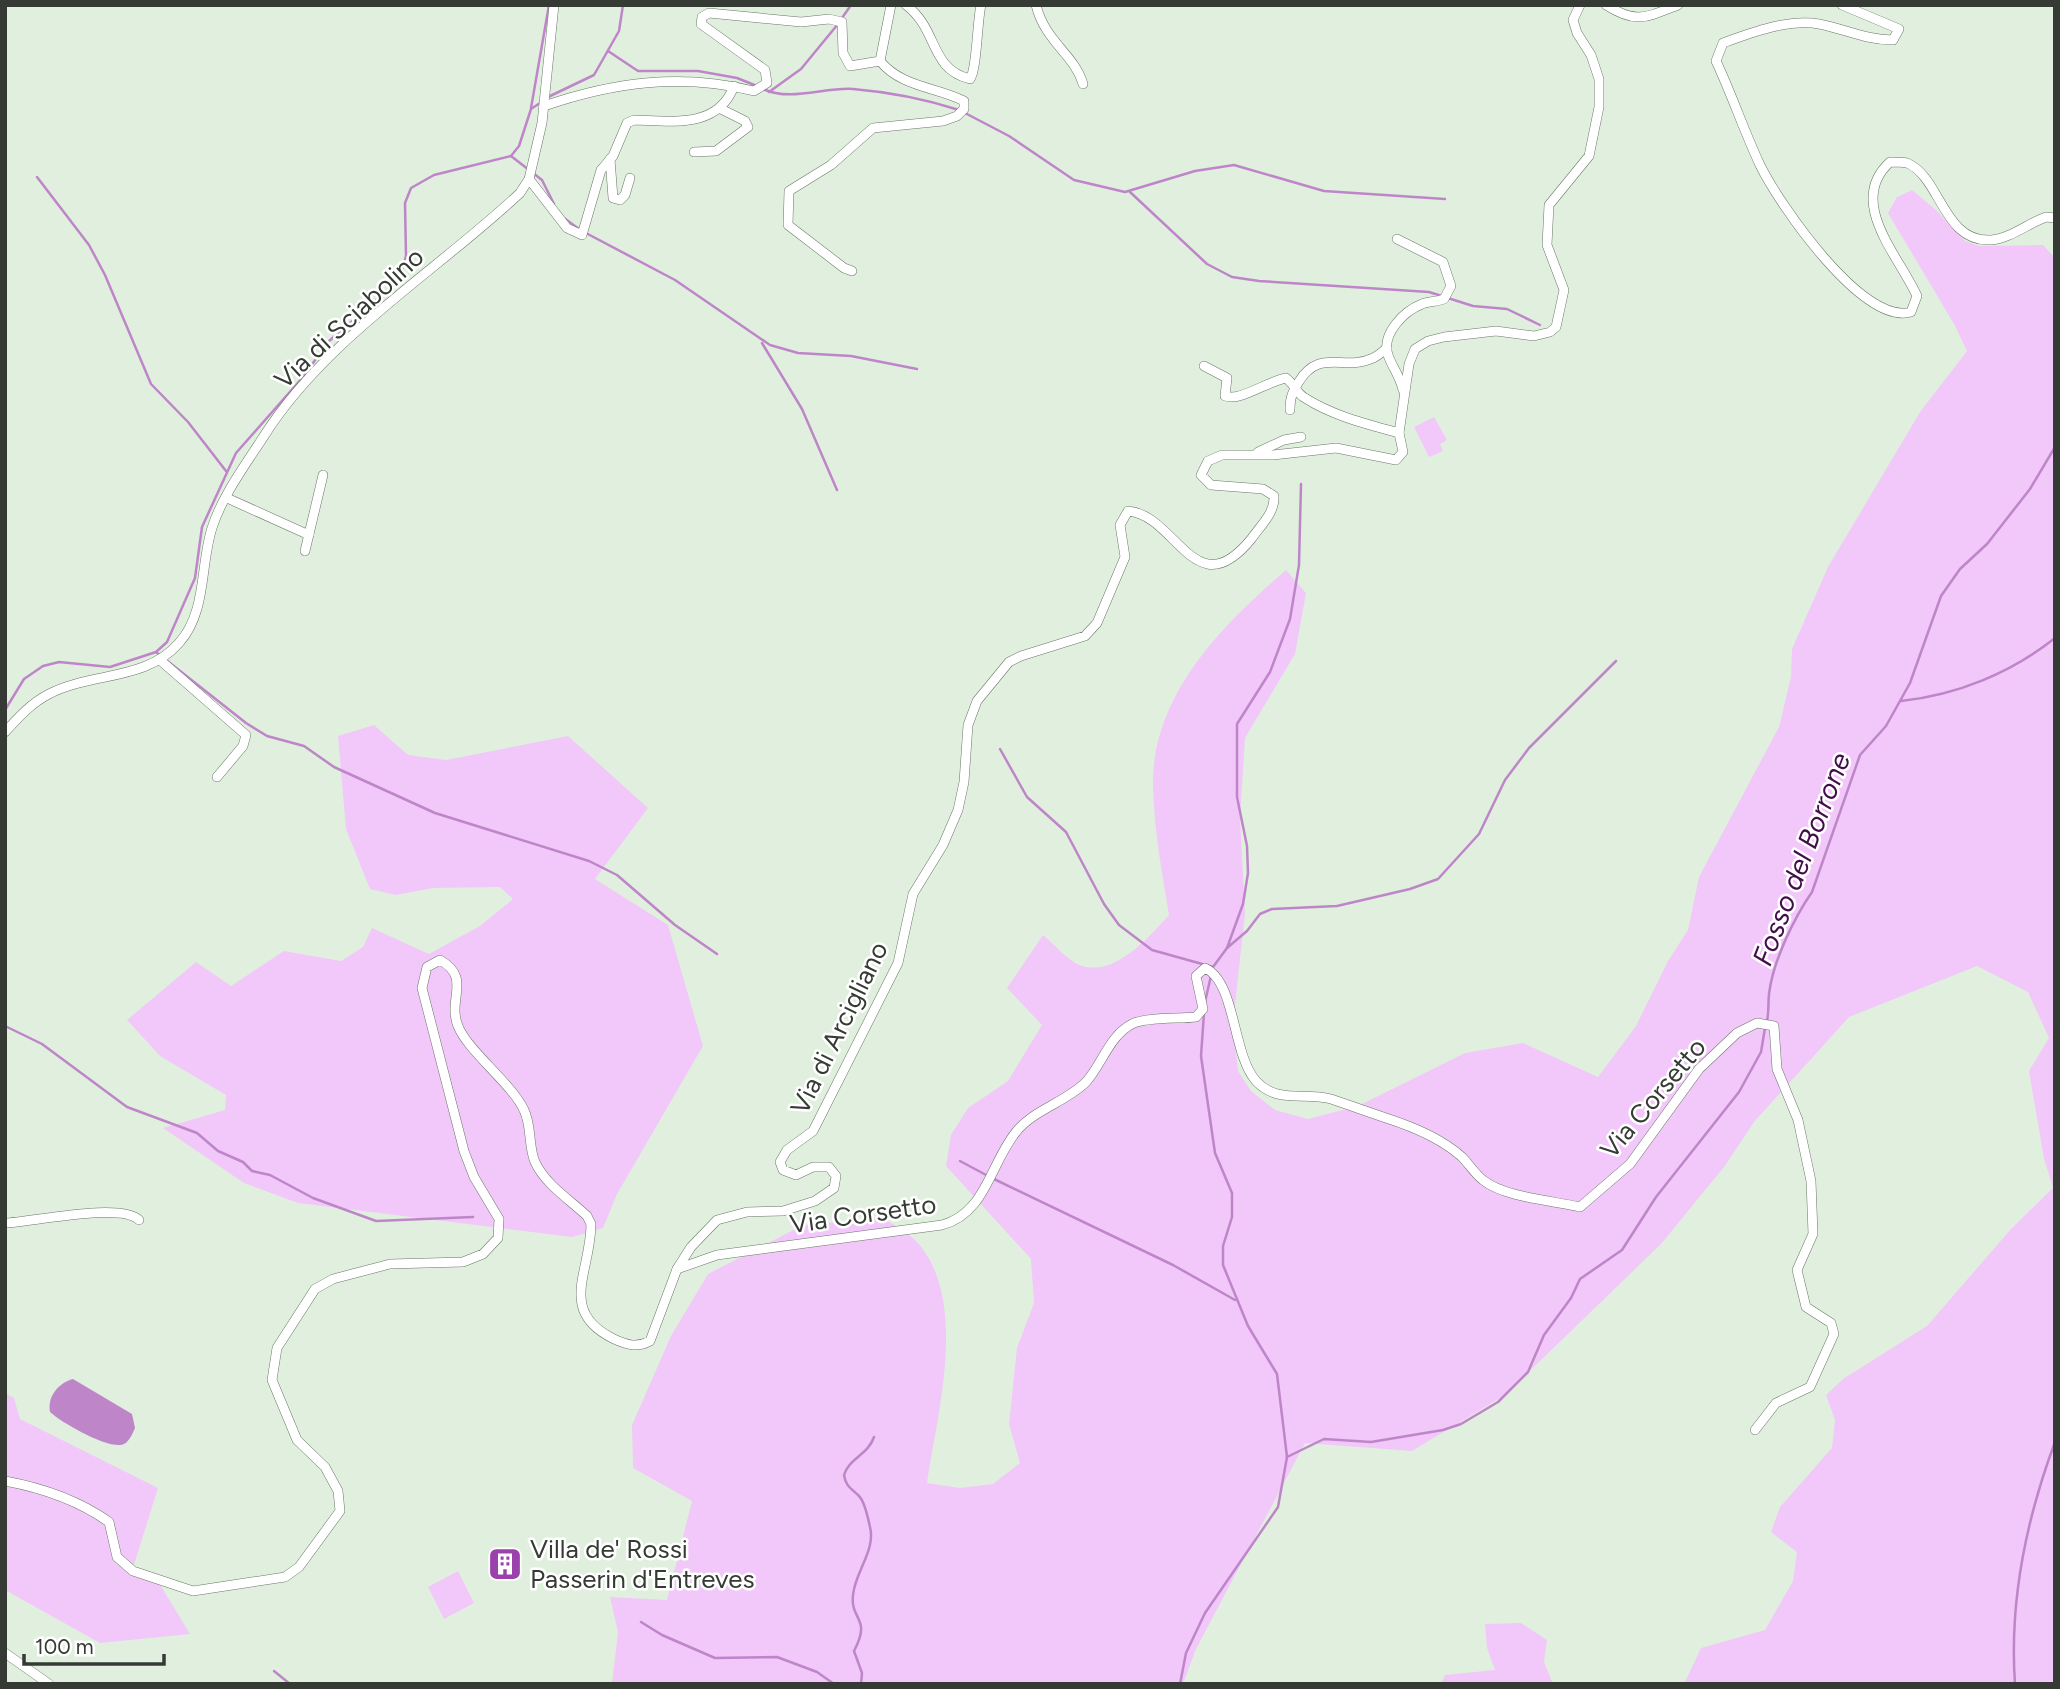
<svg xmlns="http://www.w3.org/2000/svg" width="2060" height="1689" font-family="Figtree,sans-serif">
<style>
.green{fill:#f1c8f9}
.water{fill:#be86c9}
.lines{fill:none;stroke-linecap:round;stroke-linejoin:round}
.stream{stroke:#be86c9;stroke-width:2.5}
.minor-casing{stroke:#697767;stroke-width:10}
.minor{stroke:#fff;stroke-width:9}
.labels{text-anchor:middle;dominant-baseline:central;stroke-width:5;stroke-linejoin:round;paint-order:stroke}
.street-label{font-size:26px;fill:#353b34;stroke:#fff}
.poi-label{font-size:26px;fill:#353b34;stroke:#fff;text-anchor:start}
.water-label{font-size:28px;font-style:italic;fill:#420d4b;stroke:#fff}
</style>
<rect width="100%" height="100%" fill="#e1f0de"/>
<g class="green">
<path d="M1912 190 1936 210 1965 241 1979 246 2043 245 2055 258V1684H1684L1701 1648 1765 1630 1793 1581 1797 1552 1771 1532 1780 1507 1832 1448 1835 1420 1826 1395 1843 1379 1927 1326 2011 1229 2053 1188 2044 1159 2029 1071 2049 1038 2028 992 1977 966 1849 1017 1754 1122 1724 1167 1661 1244 1505 1395 1412 1451 1305 1443 1196 1649 1183 1684H612L618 1632 610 1597 667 1600 692 1501 633 1468 632 1425 671 1336 708 1274 803 1225 884 1218C896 1227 914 1236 922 1248 967 1308 937 1415 927 1483L960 1488 993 1484 1020 1463 1009 1424 1017 1348 1034 1303 1031 1259 946 1166 951 1135 968 1108 1008 1081 1042 1025 1007 988 1043 935C1054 944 1069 962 1082 966 1116 976 1149 937 1169 915 1162 873 1154 830 1153 787 1151 696 1222 625 1286 570L1306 593 1295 654 1245 738 1240 818 1245 913 1233 1023 1238 1071 1251 1091 1275 1110 1308 1119 1358 1106 1465 1053 1523 1043 1598 1077 1636 1026 1668 961 1688 930 1699 877 1779 727 1791 677 1792 649 1828 567 1920 412 1967 351 1954 324 1888 213 1897 197Z"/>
<path d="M1434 417 1447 440 1440 444 1443 451 1429 457 1414 427Z"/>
<path d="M374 725 408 755 446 760 568 736 648 808 595 879 668 925 703 1046 617 1194 603 1228 572 1237 298 1203 244 1183 163 1128 225 1110 226 1095 160 1056 127 1020 196 962 231 986 284 951 341 961 363 947 372 928 429 954 480 926 513 899 500 887 433 888 396 895 370 889 346 829 338 736Z"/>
<path d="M5 1393 14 1398 20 1419 158 1488 131 1574 159 1583 190 1634 100 1643 5 1590Z"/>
<path d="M458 1571 474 1603 444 1619 428 1587Z"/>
<path d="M1521 1623 1547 1640 1544 1662 1553 1684H1441L1445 1675 1495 1670 1487 1648 1485 1624Z"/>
</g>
<path class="water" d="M73 1379 132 1414 135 1428C132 1435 128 1444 121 1445 104 1447 62 1423 50 1412 47 1397 58 1383 73 1379Z"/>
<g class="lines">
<g class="stream">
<path d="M842 18 851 5"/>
<path d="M608 51 638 71H698L737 78 757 86"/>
<path d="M763 89C791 102 824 87 853 89 889 92 925 99 959 110"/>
<path d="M769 92 801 69 838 24"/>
<path d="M548 97 594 75 619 31 623 5"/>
<path d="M531 108 549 5"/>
<path d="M965 113 1009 136 1074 180 1125 192 1195 171 1234 165 1324 191 1445 199"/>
<path d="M511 156 542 180 554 204"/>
<path d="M37 177 89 245 105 275 151 384 188 422 226 471"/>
<path d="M1130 192 1207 264 1232 277 1259 281 1429 292 1473 306 1507 309 1540 325"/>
<path d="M564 218 579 229"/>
<path d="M584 232 675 280 770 345 798 353 851 356 917 369"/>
<path d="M762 343 802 409 837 490"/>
<path d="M156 652 246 723 267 736 304 746 334 767 435 813 589 861 617 875 675 925 717 954"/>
<path d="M1901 701C1957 695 2011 673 2055 638"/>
<path d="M5 710 24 679 43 666 59 662 110 667 156 652 167 642 195 578 202 527 236 453 303 377 328 342 388 290 401 273 406 256 405 203 411 188 434 175 511 156 519 146 531 109 543 101"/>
<path d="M1000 749 1027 797 1066 832 1104 904 1119 925 1152 950 1213 967"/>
<path d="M1227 948 1247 931 1260 914 1272 909 1337 906 1410 889 1438 879 1479 834 1505 780 1529 748 1616 661"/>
<path d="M1205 1002 1213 967 1227 948 1243 904 1248 873 1247 846 1237 797V724L1270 672 1290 619 1299 565 1301 484"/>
<path d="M1767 1021C1769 1012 1768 1003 1769 994 1773 961 1794 918 1812 892L1860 755 1886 726 1910 683 1941 596 1960 569 1987 544 2030 489 2055 447"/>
<path d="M5 1026 42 1044 127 1107 197 1133 218 1151 243 1162 252 1171 270 1175 313 1198 376 1221 473 1217"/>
<path d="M960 1161 988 1176"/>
<path d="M994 1179 1173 1265 1235 1300"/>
<path d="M1287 1457 1324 1439 1371 1442 1443 1430 1461 1424 1498 1402 1528 1372 1544 1335 1571 1298 1580 1279 1622 1250 1656 1197 1739 1092 1761 1052 1765 1028"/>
<path d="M641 1622 662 1635 715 1658 777 1657 817 1672 834 1684"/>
<path d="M274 1671 290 1684"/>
<path d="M861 1684 862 1673 854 1651C872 1617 850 1621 853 1595 855 1572 876 1550 870 1527 868 1518 865 1502 859 1496 851 1488 846 1487 844 1475 849 1458 868 1455 874 1437"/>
<path d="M1180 1684 1186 1653 1205 1613 1278 1507 1287 1457 1277 1374 1248 1326 1223 1265V1246L1232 1217V1193L1215 1153 1201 1056 1204 1013"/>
<path d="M2015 1684C2009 1600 2026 1520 2055 1442"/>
</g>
<g class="minor-casing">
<g id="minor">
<path d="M906 5C939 30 929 69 970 79 977 70 977 22 981 5"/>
<path d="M1036 5C1045 42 1075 55 1083 84"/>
<path d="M1606 5C1636 24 1645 18 1678 5"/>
<path d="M1842 5 1899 29 1893 40C1866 40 1845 29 1819 24 1790 18 1750 33 1723 43L1716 61C1732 95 1744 131 1760 165 1779 204 1863 326 1911 312L1917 296C1899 256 1846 202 1890 162 1895 162 1902 162 1907 163 1941 177 1943 243 1991 240 2009 239 2029 223 2046 217L2055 218"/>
<path d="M544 106C614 82 681 73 754 91L767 83 765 70 701 24 702 17 709 13 801 22 829 19 842 22 843 53 850 66 880 61 891 5"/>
<path d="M694 152 716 151 748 127 745 121 721 109"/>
<path d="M610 159 613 198 620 200 625 195 630 178"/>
<path d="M529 179 567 228 582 235 601 170 613 156 627 123 634 120C672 121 718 129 734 86"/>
<path d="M1397 239 1443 262 1451 286 1444 299C1437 302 1429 301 1422 304 1404 311 1381 334 1388 355 1392 367 1400 376 1403 390"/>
<path d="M852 271 844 268 788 225 789 191 831 165 873 128 943 121 957 116 964 109V101C936 87 901 87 880 61"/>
<path d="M1204 366 1227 378 1225 396C1239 402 1266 382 1286 378 1294 384 1297 394 1305 398 1333 416 1367 424 1399 433"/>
<path d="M1290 410C1290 398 1292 393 1298 383 1319 347 1344 372 1373 358 1378 356 1383 351 1387 348"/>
<path d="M1258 452 1284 440 1301 437"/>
<path d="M227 498 309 535"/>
<path d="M305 551 323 475"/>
<path d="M160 660 246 735 243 746 217 777"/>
<path d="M5 732C18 718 31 703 49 694 91 672 146 681 179 643 207 612 200 565 212 528 222 496 246 464 264 436 325 339 437 271 520 193L529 179 542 123 554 5"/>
<path d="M5 1223C32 1222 121 1202 139 1220"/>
<path d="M677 1269 717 1255 942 1225C986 1213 990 1164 1016 1132 1033 1110 1066 1102 1086 1082 1102 1064 1110 1035 1132 1024 1145 1017 1180 1019 1196 1017L1203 1009 1196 976 1205 968C1236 982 1232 1054 1256 1081 1277 1104 1304 1092 1331 1099 1349 1105 1368 1112 1386 1118 1411 1126 1442 1139 1462 1157 1469 1164 1475 1174 1483 1180 1503 1197 1554 1201 1580 1207L1630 1164 1699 1069 1737 1033 1757 1023 1774 1026 1777 1069 1798 1120 1811 1181 1813 1234 1797 1270 1806 1307 1831 1323 1834 1334 1810 1387 1776 1403 1755 1430"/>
<path d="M5 1481C43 1488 78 1500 109 1522L117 1557 133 1571 193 1591 285 1577 299 1567 340 1511 338 1491 325 1467 297 1440 272 1380 277 1348 315 1289 333 1279 390 1264 463 1262 483 1254 498 1238 499 1219 474 1177 464 1151 422 988 427 967 440 960C472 978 447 999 458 1026 467 1050 512 1084 524 1110 532 1126 528 1146 535 1162 545 1184 570 1200 587 1216L591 1224C591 1272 557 1311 614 1339 627 1345 637 1348 650 1341L677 1269 691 1247 717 1220 747 1212 783 1211 815 1201 834 1188 836 1176 829 1167H813L796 1175 783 1170 780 1162 787 1150 813 1131 898 963 913 894 943 845 958 810 964 782 968 725 977 701 1009 662 1021 656 1085 636 1097 623 1125 557 1120 525 1128 511C1177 515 1195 609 1252 538 1261 525 1275 513 1274 496L1263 489 1211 485 1201 475 1208 461 1222 455H1273L1336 448 1396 460 1403 452 1399 433 1409 364 1415 349 1428 341 1444 337 1496 331 1534 336 1550 332 1556 327 1564 290 1547 245 1549 205 1589 156 1599 107V79L1591 55 1577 33 1573 20 1580 5"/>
<path d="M5 1653 49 1684"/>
</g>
</g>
<use href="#minor" class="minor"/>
</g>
<defs>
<g id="building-square" transform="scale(1.75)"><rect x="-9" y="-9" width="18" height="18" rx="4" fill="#9a41ac" stroke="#fff"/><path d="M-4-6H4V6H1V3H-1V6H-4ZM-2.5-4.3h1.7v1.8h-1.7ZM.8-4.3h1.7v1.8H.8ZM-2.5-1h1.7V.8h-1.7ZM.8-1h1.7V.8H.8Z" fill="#fff"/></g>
</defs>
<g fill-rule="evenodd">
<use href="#building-square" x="505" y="1564"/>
</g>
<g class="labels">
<g class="street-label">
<text transform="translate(349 318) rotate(-43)">Via di Sciabolino</text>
<text transform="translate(839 1028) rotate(-64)">Via di Arcigliano</text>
<text transform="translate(1653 1098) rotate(-50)">Via Corsetto</text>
<text transform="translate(863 1214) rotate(-8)">Via Corsetto</text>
</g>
<g class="poi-label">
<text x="530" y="1549">Villa de' Rossi<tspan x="530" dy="30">Passerin d'Entreves</tspan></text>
</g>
<g class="water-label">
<text transform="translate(1801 859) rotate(-69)">Fosso del Borrone</text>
</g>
</g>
<rect width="2060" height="1689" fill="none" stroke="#353b34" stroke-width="14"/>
<path d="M24 1654v10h140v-10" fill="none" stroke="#353b34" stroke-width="3.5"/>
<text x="35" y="1654" font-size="21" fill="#353b34" stroke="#ffffff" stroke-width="5" paint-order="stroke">100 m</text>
</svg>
